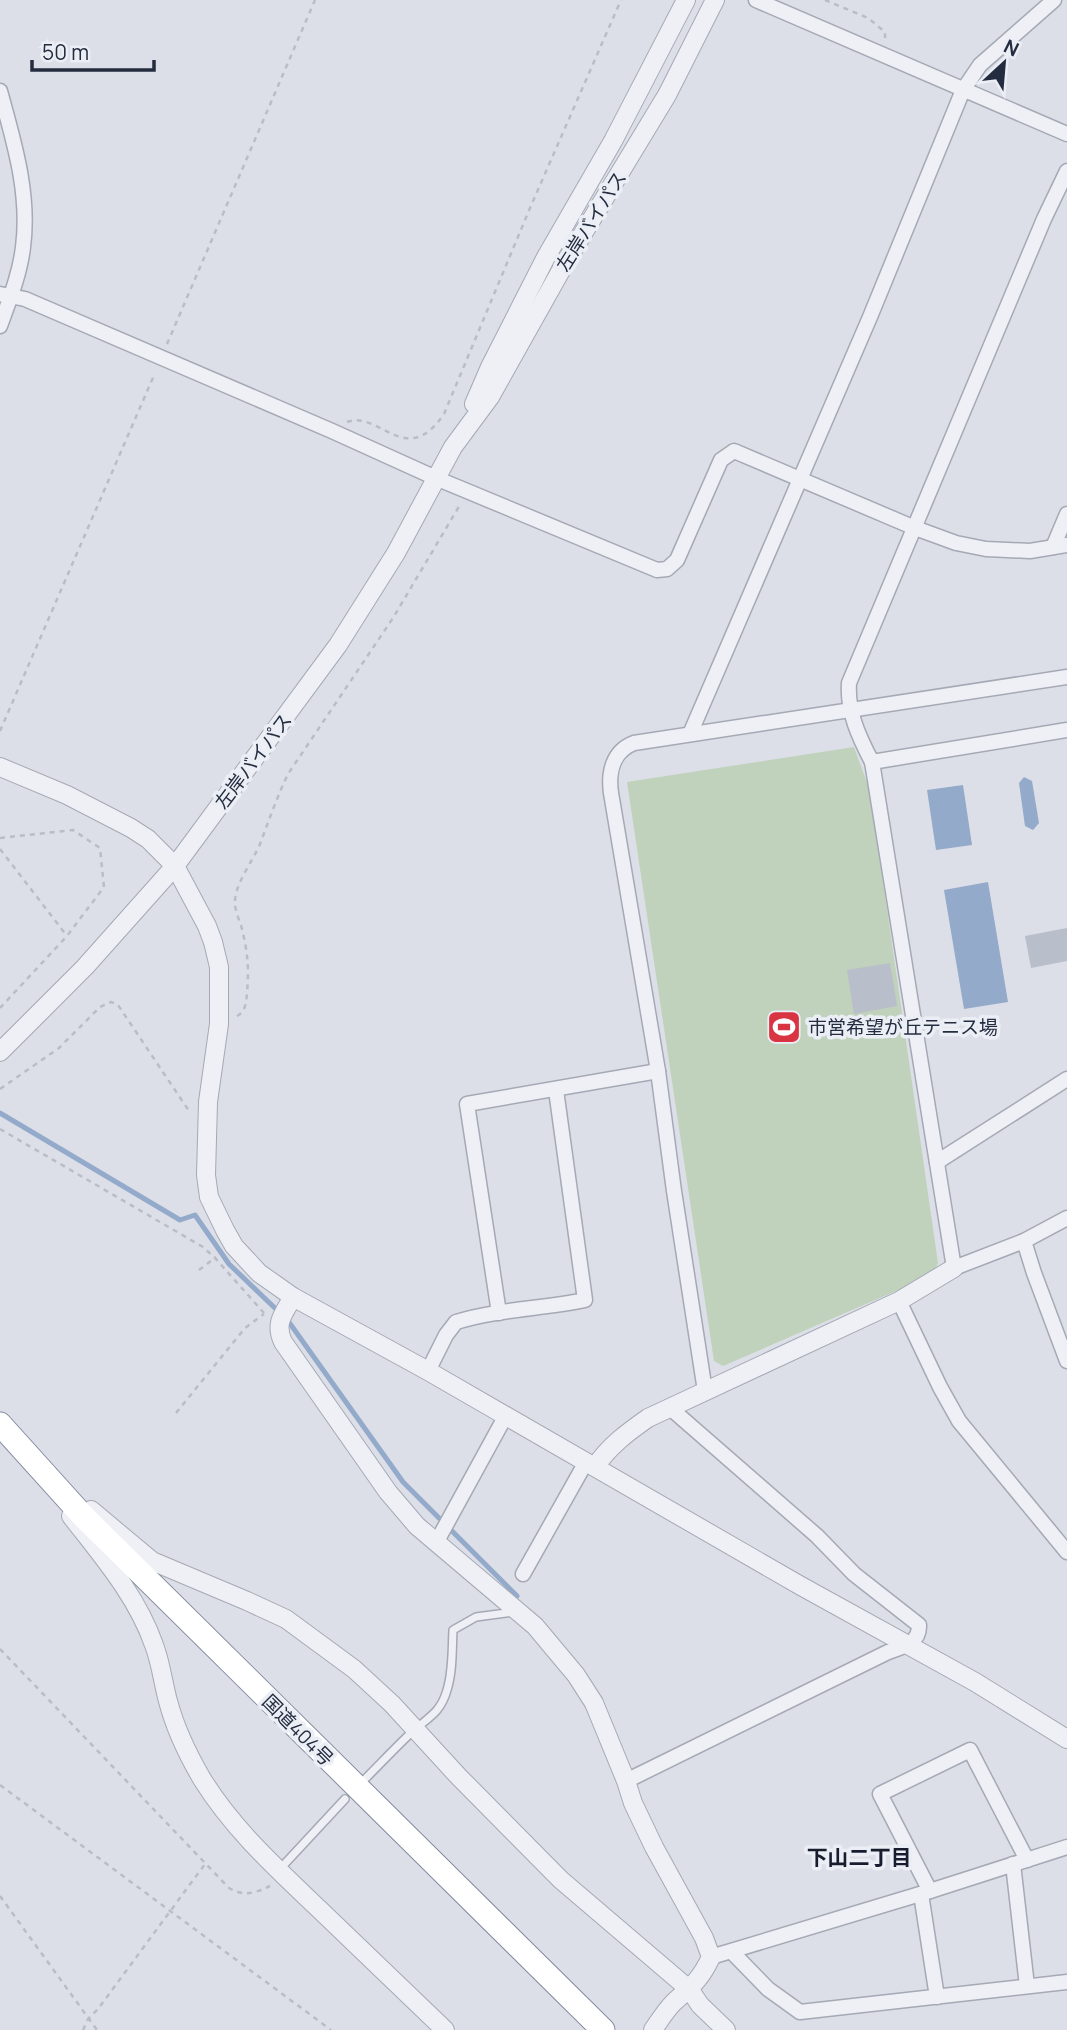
<svg xmlns="http://www.w3.org/2000/svg" width="1067" height="2030" font-family="Manrope,'Noto Sans JP',sans-serif">
<style>
.green{fill:#c0d2bc}
.water{fill:#93aacb}
.lines{fill:none;stroke-linecap:round;stroke-linejoin:round}
.stream{stroke:#93aacb;stroke-width:5}
.building{fill:#b8beca}
.service-casing{stroke:#a5a9b5;stroke-width:10}
.minor-casing{stroke:#a5a9b5;stroke-width:17}
.tertiary-casing{stroke:#a5a9b5;stroke-width:20}
.trunk-casing{stroke:#828b9f;stroke-width:25}
.path{stroke:#b9bdc6;stroke-width:2.5;stroke-dasharray:5 5;stroke-linecap:butt}
.service{stroke:#eef0f5;stroke-width:7}
.minor{stroke:#eef0f5;stroke-width:14}
.tertiary{stroke:#eef0f5;stroke-width:18}
.trunk{stroke:#fff;stroke-width:23}
.labels{text-anchor:middle;dominant-baseline:central;stroke-width:7;stroke-linejoin:round;paint-order:stroke}
.street-label{font-size:19px;fill:#242c3f;stroke:#ebeef5}
.poi-label{font-size:19px;fill:#242c3f;stroke:#ebeef5;text-anchor:start}
.neighbourhood-label{font-size:21px;font-weight:bold;fill:#171d2f;stroke:#ebeef5}
</style>
<rect width="100%" height="100%" fill="#dcdfe7"/>
<path class="green" d="M854 747 870 791 938 1263 933 1275 723 1366 714 1361 627 782Z"/>
<g class="water">
<path d="M1024 777 1032 781 1039 823 1033 830 1025 826 1019 783Z"/>
<path d="M963 785 972 845 936 850 927 790Z"/>
<path d="M988 882 1008 1002 964 1009 944 890Z"/>
</g>
<g class="lines">
<g class="stream">
<path d="M0 1113 180 1220 195 1215 229 1264 279 1312"/>
<path d="M286 1318 403 1482 517 1596"/>
</g>
</g>
<g class="building">
<path d="M1067 928V961L1031 968 1025 936Z"/>
<path d="M890 963 897 1006 854 1014 847 970Z"/>
</g>
<g class="lines">
<g class="service-casing">
<g id="service">
<path d="M366 1778C382 1762 397 1746 413 1731 429 1717 441 1712 447 1690 453 1671 452 1649 453 1630L476 1617 514 1612"/>
<path d="M279 1870 345 1799"/>
</g>
</g>
<g class="minor-casing">
<g id="minor">
<path d="M756 0 1067 134"/>
<path d="M0 91C14 142 30 194 23 247 20 274 9 301 0 326"/>
<path d="M1067 171 1044 219 849 683C847 712 859 737 872 762L954 1268 1024 1241 1067 1218"/>
<path d="M0 294 25 299 332 431 438 479 657 570 667 569 677 560 721 460 734 451 915 528 956 543 986 549 1030 551 1067 545"/>
<path d="M1053 547 1067 514"/>
<path d="M690 734 870 317 963 90 980 65 1054 0"/>
<path d="M872 762 1067 730"/>
<path d="M937 1162 1067 1079"/>
<path d="M1024 1241 1034 1273 1067 1361"/>
<path d="M899 1301 940 1387 959 1421 1067 1552"/>
<path d="M499 1313 467 1104 658 1071"/>
<path d="M428 1371 446 1335 456 1322C498 1309 542 1309 585 1300L556 1090"/>
<path d="M705 1391 674 1191 658 1071 611 793C608 772 613 751 634 743L1067 677"/>
<path d="M436 1543 505 1417"/>
<path d="M523 1574 586 1462"/>
<path d="M626 1781 888 1652C903 1647 920 1643 919 1625L854 1574 817 1536 669 1407"/>
<path d="M1013 1864 1027 1986"/>
<path d="M930 1891 880 1794 970 1750 1027 1860"/>
<path d="M921 1894 937 1997"/>
<path d="M732 1952 768 1989 800 2012 1067 1982"/>
<path d="M711 1957 930 1891 1067 1847"/>
</g>
</g>
<g class="tertiary-casing">
<g id="tertiary">
<path d="M474 404 490 367 546 257 613 141 686 0"/>
<path d="M0 767 67 795 131 828 148 839 175 866 207 926 213 942 219 967V1024L208 1102 206 1175 209 1197 225 1230 234 1246 259 1273 293 1297 428 1371 801 1586 975 1682 1067 1739"/>
<path d="M0 1052 85 967 175 866 338 645 396 553 453 447 490 397 564 265 667 95 715 0"/>
<path d="M293 1297C284 1313 274 1323 283 1342L388 1492 417 1526 535 1626 576 1675 594 1703 626 1781 633 1803 654 1847 704 1938 711 1957C701 1979 691 1987 674 2002 666 2010 659 2021 653 2030"/>
<path d="M595 1467C609 1446 628 1432 648 1418L899 1301 954 1268"/>
<path d="M91 1510 152 1561 247 1601 286 1619 354 1669 392 1704 459 1777 561 1880 690 1990 700 2005 726 2030"/>
<path d="M71 1516C102 1556 137 1596 154 1645 161 1663 163 1683 168 1701 175 1728 188 1755 202 1779 233 1829 276 1868 319 1909 361 1949 403 1990 445 2030"/>
</g>
</g>
<g class="trunk-casing">
<path id="trunk" d="M0 1424 83 1516 603 2030"/>
</g>
<g class="path">
<path d="M825 0 868 18 885 32V38"/>
<path d="M167 344 315 0"/>
<path d="M347 422C380 410 406 470 444 414L530 208 621 0"/>
<path d="M0 731 155 373"/>
<path d="M0 838 73 830 100 848 104 887 67 936 0 1008"/>
<path d="M0 849 67 936"/>
<path d="M237 1016C246 1011 246 1003 247 993 249 968 248 954 242 929 240 921 235 912 235 903 234 885 253 861 260 844 269 820 277 797 288 774L393 618 461 503"/>
<path d="M0 1089 59 1048 100 1007 111 1002 118 1005 187 1108 190 1109"/>
<path d="M0 1129 203 1247 215 1258 264 1313"/>
<path d="M199 1270 216 1257"/>
<path d="M176 1413 245 1328 264 1314"/>
<path d="M0 1649 229 1888C244 1897 255 1893 270 1886"/>
<path d="M0 1785 331 2030"/>
<path d="M0 1896 97 2030"/>
<path d="M83 2030 88 2019 98 2009 205 1864"/>
</g>
<use href="#service" class="service"/>
<use href="#minor" class="minor"/>
<use href="#tertiary" class="tertiary"/>
<use href="#trunk" class="trunk"/>
</g>
<defs>
<g id="stadium-square" transform="scale(1.75)"><rect x="-9" y="-9" width="18" height="18" rx="4" fill="#d93442" stroke="#ebeef5"/><path d="M0-5a6.5 5 0 1 0 0 10a6.5 5 0 1 0 0-10ZM-3.5-1.8h7v3.6h-7Z" fill="#fff"/></g>
</defs>
<g fill-rule="evenodd">
<use href="#stadium-square" x="784" y="1027"/>
</g>
<g class="labels">
<g class="street-label">
<text transform="translate(591 221) rotate(-58)">左岸バイパス</text>
<text transform="translate(253 761) rotate(-53)">左岸バイパス</text>
<text transform="translate(298 1730) rotate(45)">国道404号</text>
</g>
<g class="poi-label">
<text x="808" y="1027">市営希望が丘テニス場</text>
</g>
<g class="neighbourhood-label">
<text x="859" y="1857">下山二丁目</text>
</g>
</g>
<g transform="translate(1004 63) rotate(26)" stroke="#ebeef5" stroke-width="5" paint-order="stroke">
<path d="M0-5L12 26L0 18L-12 26Z" fill="#242c3f"/>
<text y="-10" font-size="19" font-weight="bold" text-anchor="middle" fill="#242c3f">N</text>
</g>
<path d="M32 60v10h122v-10" fill="none" stroke="#242c3f" stroke-width="3.5"/>
<text x="42" y="60" font-size="21" fill="#242c3f" stroke="#ebeef5" stroke-width="5" paint-order="stroke">50 m</text>
</svg>
